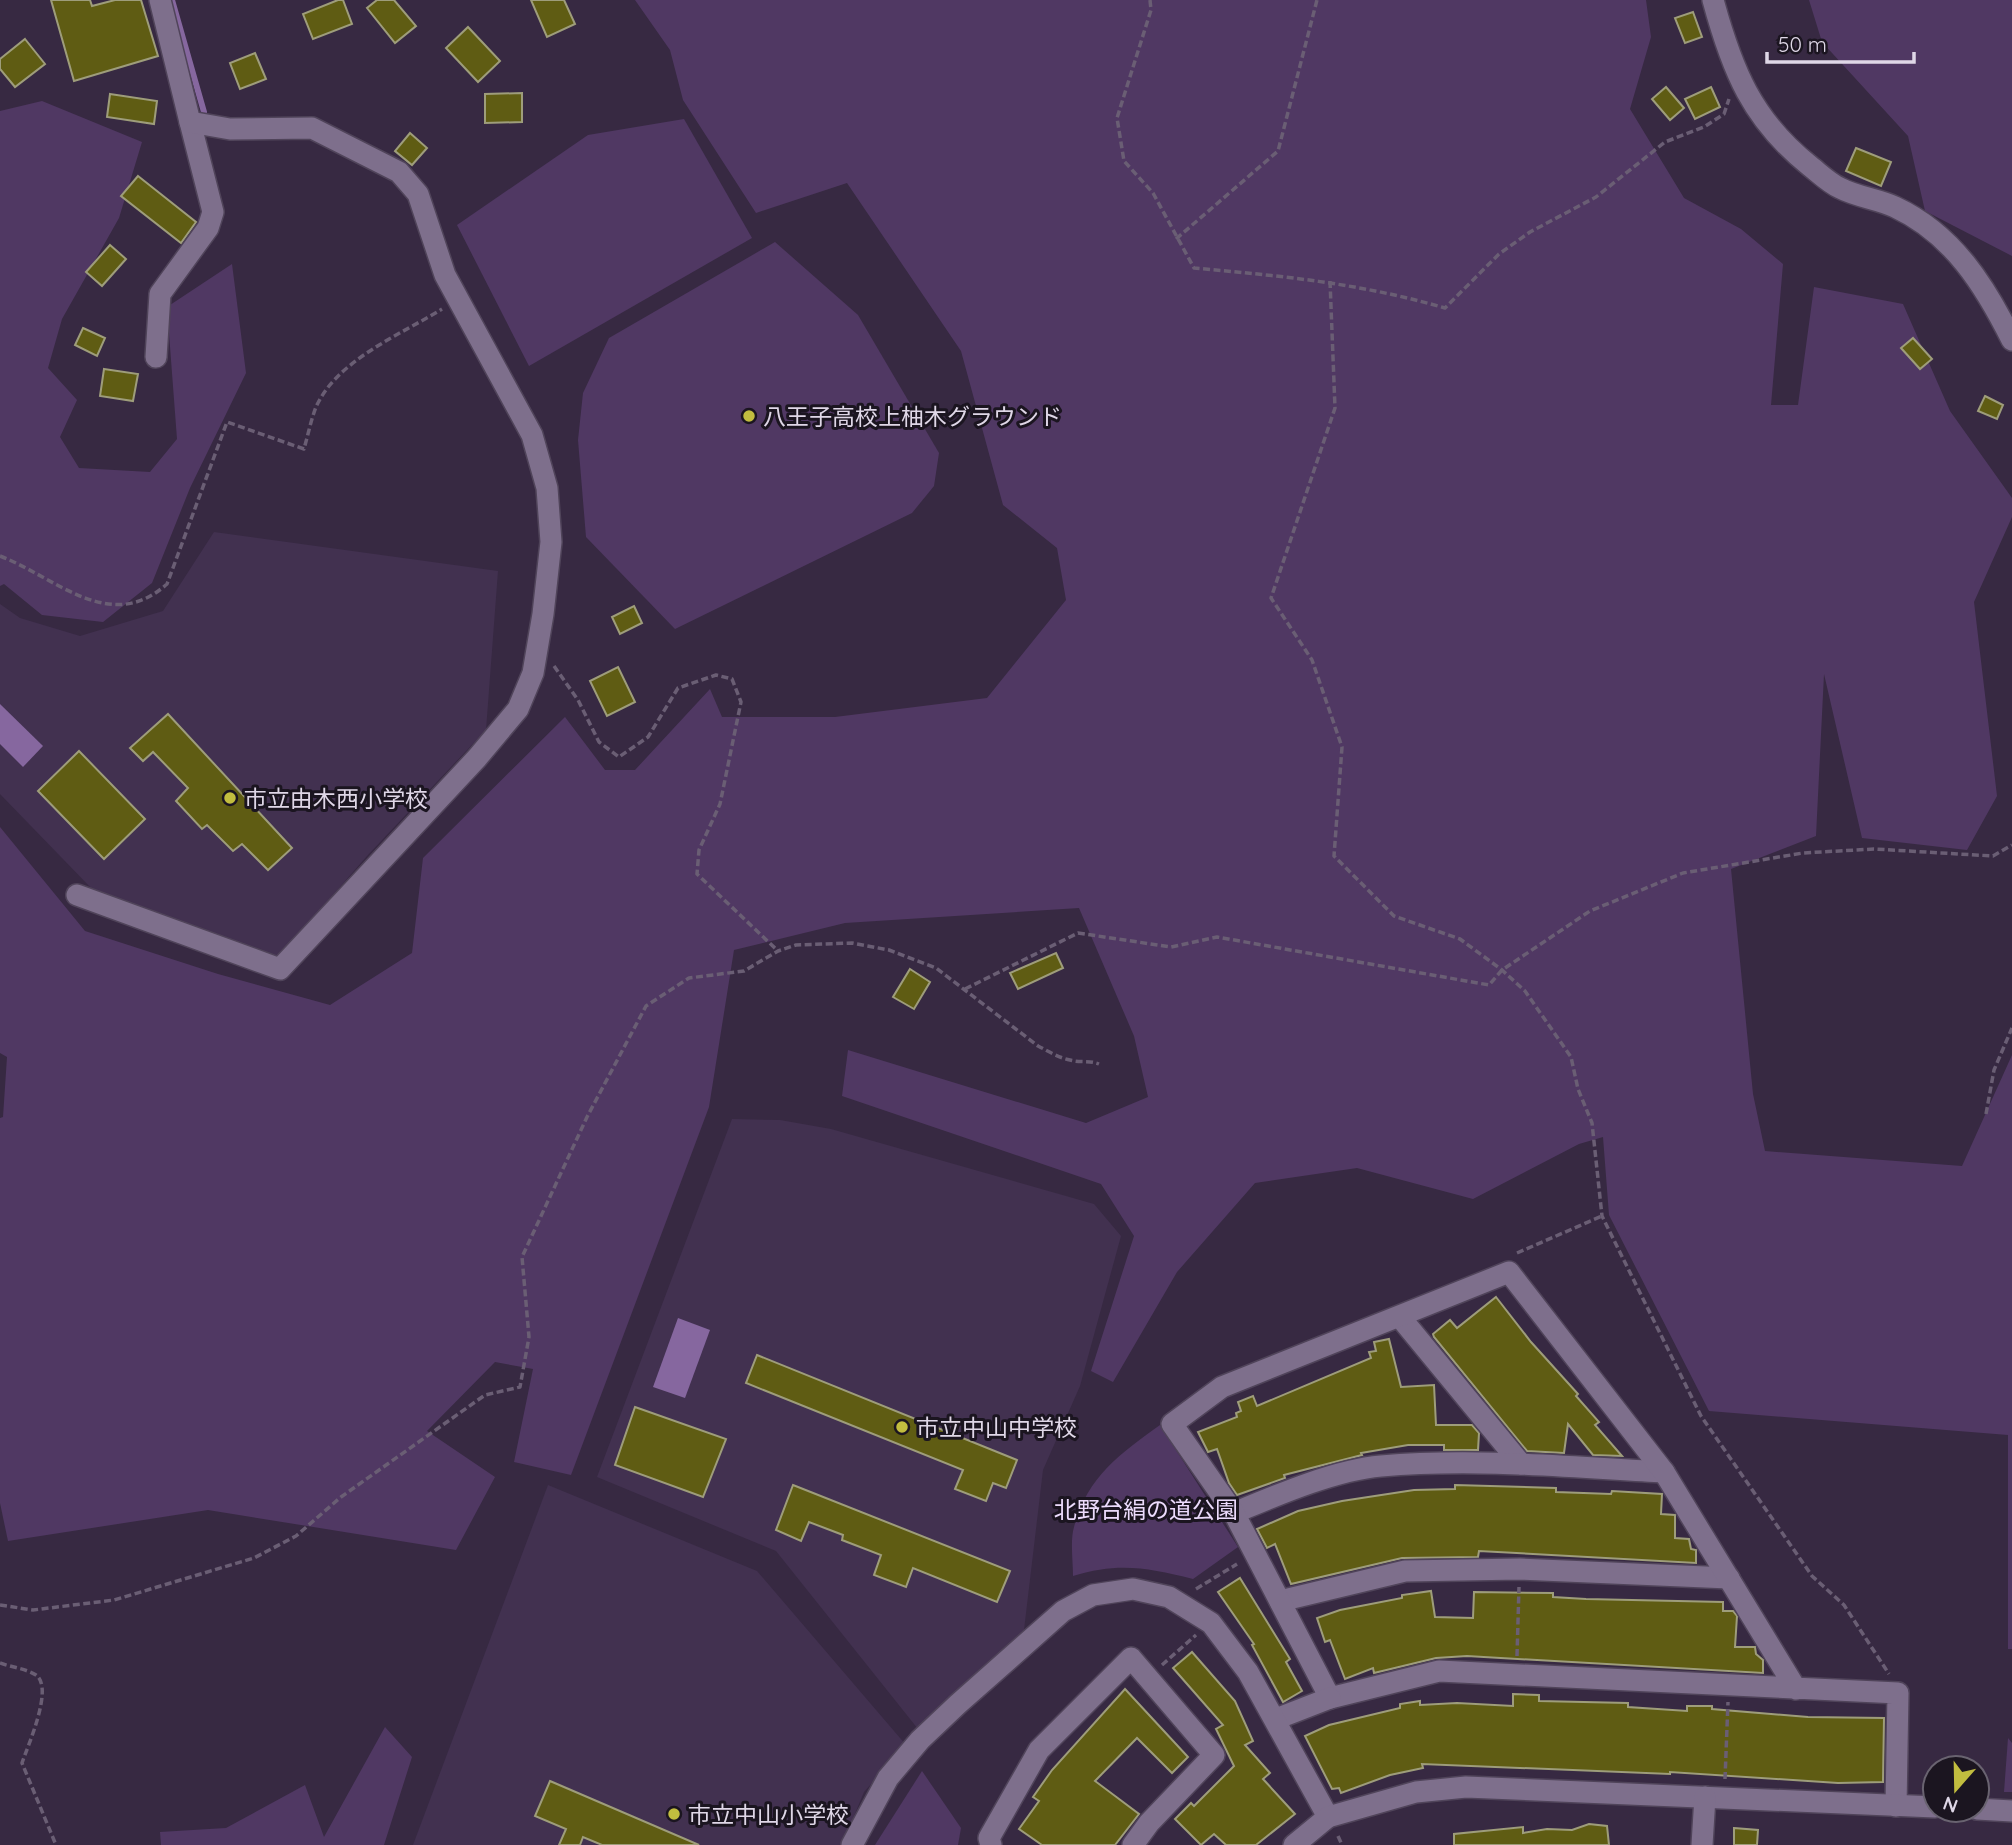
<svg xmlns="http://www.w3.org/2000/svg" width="2012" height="1845" font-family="Quicksand,'Noto Sans JP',sans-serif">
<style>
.built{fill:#423150}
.green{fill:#503863}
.water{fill:#86679f}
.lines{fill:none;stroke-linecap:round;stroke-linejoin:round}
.stream{stroke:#86679f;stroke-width:6}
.building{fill:#5f5c13;stroke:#9e9d7b;stroke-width:2}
.minor-casing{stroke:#50445a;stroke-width:24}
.path{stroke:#6a5e74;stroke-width:3.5;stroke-dasharray:7 3.5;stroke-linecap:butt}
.minor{stroke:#7e6f8c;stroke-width:21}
.poi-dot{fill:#c2bd3f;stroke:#1b1520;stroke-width:2.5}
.labels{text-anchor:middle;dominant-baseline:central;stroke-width:6;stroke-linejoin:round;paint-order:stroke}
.poi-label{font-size:23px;fill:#dfd7e7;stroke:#1b1520;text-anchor:start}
.park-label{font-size:23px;fill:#ecdbfc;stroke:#1b1520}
</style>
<rect width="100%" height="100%" fill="#372942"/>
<g class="built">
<path d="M214 532 498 571 486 730 367 856 279 957 93 890 0 794V604L20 618 80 636 163 611Z"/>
<path d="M732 1119 780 1120 831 1129 1094 1204 1121 1236 1080 1386 1043 1470 1024 1630 918 1729 776 1551 597 1477Z"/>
<path d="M548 1485 757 1571 906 1745 864 1792 842 1845H413Z"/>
</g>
<g class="green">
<path d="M635 0H1646L1651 37 1630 109 1684 198 1741 229 1783 264 1771 405H1798L1814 287 1903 304 1950 411 2012 498V517L1974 602 1997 796 1967 850 1862 838 1824 674 1816 836 1731 869 1753 1094 1765 1151 1962 1166 2012 1055V1649H2008V1435L1709 1411 1609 1215 1603 1137 1579 1144 1473 1199 1357 1168 1255 1183 1177 1272 1113 1382 1091 1371 1134 1236 1101 1184 842 1096 848 1050 1086 1123 1148 1097 1134 1036 1079 908 845 923 734 950 709 1107 571 1475 514 1462 533 1369 495 1362 427 1431 495 1477 456 1550 208 1510 8 1541 0 1503V1118L3 1117 7 1057 0 1053V827L85 931 218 974 330 1005 412 953 423 858 565 717 605 770H635L710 689 722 717H835L987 698 1066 600 1057 548 1003 505 961 351 847 183 756 213 683 100 670 50Z"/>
<path d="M1809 0H2012V256L1925 211 1908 136 1822 42Z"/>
<path d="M42 101 142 142 119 218 62 319 48 368 77 400 60 437 79 468 150 472 177 439 167 307 232 264 246 373 190 488 152 583 103 622 42 615 4 584 0 586V111Z"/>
<path d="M684 119 752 238 529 366 457 225 588 135Z"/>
<path d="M775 242 858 315 939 453 934 486 912 513 675 629 586 537 578 440 583 393 609 338Z"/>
<path d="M1160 1425 1238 1547 1193 1579C1148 1568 1119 1562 1073 1576 1073 1560 1070 1541 1074 1527 1087 1477 1120 1454 1160 1425Z"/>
<path d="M385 1727 412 1757 384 1845H161L160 1832 226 1828 305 1785 324 1837Z"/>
<path d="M2008 1738 2012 1743V1792H2004Z"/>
<path d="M922 1771 961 1828 958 1845H875Z"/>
</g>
<g class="water">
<path d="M0 704 43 746 23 767 0 744Z"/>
<path d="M678 1318 710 1330 685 1398 653 1387Z"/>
</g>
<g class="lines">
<path class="stream" d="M172 0 204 112"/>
</g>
<g class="building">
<path d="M51 0H90L92 6 115 0H141L158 56 74 81Z"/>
<path d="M338 0H343L352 24 313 39 303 14Z"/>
<path d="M377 0H394L416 26 395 43 367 8Z"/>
<path d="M531 0H564L575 24 547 37Z"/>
<path d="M1693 12 1702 37 1685 43 1675 18Z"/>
<path d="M468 27 500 61 478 82 446 48Z"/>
<path d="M25 39 45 64 15 87 0 69V59Z"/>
<path d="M255 53 266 79 240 89 230 63Z"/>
<path d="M1666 87 1684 108 1670 120 1652 99Z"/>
<path d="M1711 87 1720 107 1695 119 1685 99Z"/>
<path d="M522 93V122L485 123V94Z"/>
<path d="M110 94 157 101 154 124 107 117Z"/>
<path d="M410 133 427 148 412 165 395 151Z"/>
<path d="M1856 148 1891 162 1881 186 1846 171Z"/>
<path d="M138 176 196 222 181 243 121 196Z"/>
<path d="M110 245 126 259 102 286 86 272Z"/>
<path d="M83 328 105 338 97 356 75 345Z"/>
<path d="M1913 338 1932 359 1920 369 1901 348Z"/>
<path d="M104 369 138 374 133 401 100 396Z"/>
<path d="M1985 396 2003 405 1997 419 1978 411Z"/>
<path d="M634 606 642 623 620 634 612 617Z"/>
<path d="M618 667 635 702 607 716 590 681Z"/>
<path d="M168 714 292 848 268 870 242 844 233 851 207 825 202 829 176 801 188 788 153 752 143 761 130 748Z"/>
<path d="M79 751 145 819 104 859 38 791Z"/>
<path d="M1056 953 1063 968 1018 989 1010 973Z"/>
<path d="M910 969 930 982 914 1009 893 997Z"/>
<path d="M1496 1297 1531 1342 1578 1394 1576 1396 1599 1422 1595 1425 1622 1456 1593 1455 1568 1424 1564 1453 1527 1451 1434 1337 1433 1334 1450 1320 1457 1328Z"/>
<path d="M1389 1339 1401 1387 1434 1385 1436 1425H1472L1479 1433 1478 1450H1444V1445H1408L1361 1453 1362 1455 1284 1475 1285 1478 1237 1495 1229 1483 1217 1449 1208 1452 1198 1432 1237 1417 1236 1413 1241 1411 1238 1402 1253 1396 1257 1406 1371 1358 1369 1352 1376 1351 1374 1342Z"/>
<path d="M757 1355 1017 1460 1006 1488 993 1483 986 1501 955 1489 963 1470 746 1383Z"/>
<path d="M635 1407 726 1439 703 1497 615 1465Z"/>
<path d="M793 1485 1010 1571 997 1602 913 1568 906 1587 874 1575 881 1555 842 1540 843 1535 809 1522 801 1541 776 1530Z"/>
<path d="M1455 1485 1556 1488V1492L1611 1494 1612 1491 1662 1494 1661 1514 1675 1515V1538L1689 1539 1691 1549 1696 1550V1563L1479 1551 1478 1557 1402 1558 1291 1584 1275 1544 1267 1548 1257 1529 1298 1511 1342 1501 1414 1490 1455 1489Z"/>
<path d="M1240 1578 1290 1659 1286 1662 1302 1691 1283 1702 1252 1645 1254 1644 1218 1592Z"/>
<path d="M1431 1591 1435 1617 1473 1618 1474 1592 1553 1593V1597L1586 1599 1723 1602V1611H1733L1737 1616 1735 1647H1755L1756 1654 1763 1660V1673L1467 1656 1436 1658 1374 1673 1373 1668 1345 1679 1330 1640 1325 1642 1317 1618 1340 1610 1402 1598V1595Z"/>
<path d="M1192 1652 1235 1701 1253 1741 1245 1745 1270 1773 1263 1779 1295 1814 1256 1845H1226L1214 1834 1201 1845 1175 1819 1191 1803 1194 1806 1234 1766 1216 1729 1223 1725 1173 1668Z"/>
<path d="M1125 1689 1188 1757 1172 1773 1137 1738 1095 1781 1139 1814 1115 1845H1042L1019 1829 1039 1801 1033 1797 1052 1770Z"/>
<path d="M1513 1694 1539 1695V1701L1628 1703V1707L1687 1711V1706H1712V1709L1808 1717 1884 1718 1883 1782 1838 1783 1670 1772V1774L1422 1764 1423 1768 1390 1775 1341 1793 1339 1788 1332 1789 1305 1736 1329 1725 1400 1708V1704L1420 1701V1705L1457 1703 1513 1706Z"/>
<path d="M550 1781 699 1845H602L583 1837 580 1845H559L566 1829 535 1816Z"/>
<path d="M1589 1824 1607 1826 1609 1845H1454V1834L1523 1827V1833L1547 1829 1572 1830Z"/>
<path d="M1734 1828 1758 1830 1757 1845H1734Z"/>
</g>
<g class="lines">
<g class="minor-casing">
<g id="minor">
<path d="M1713 0C1732 70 1752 120 1810 166 1819 173 1829 183 1840 188 1857 197 1878 199 1895 207 1953 234 1985 286 2012 340"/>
<path d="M156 357 160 294 208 228 213 212 190 122"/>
<path d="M77 895 280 969 477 758 518 709 533 673 543 614 551 542 547 488 532 435 445 275 418 194 399 172 312 128 230 129 190 122 160 0"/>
<path d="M1400 1317 1521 1464"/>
<path d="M1234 1513C1277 1495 1335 1470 1381 1466 1475 1458 1571 1467 1664 1472"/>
<path d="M1280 1601 1405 1571 1520 1569 1729 1578"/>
<path d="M1796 1689 1664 1472 1509 1272 1222 1387 1172 1424 1234 1513 1330 1698 1439 1671 1898 1693 1896 1806"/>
<path d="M1276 1719 1330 1698"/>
<path d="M1977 1809 2012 1811"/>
<path d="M852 1845 888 1778 920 1740 958 1704 1063 1611 1093 1595 1133 1589 1169 1597 1211 1623 1248 1672 1328 1817"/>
<path d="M991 1845 989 1838 1039 1750 1131 1658 1214 1755 1149 1823 1133 1845"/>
<path d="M1294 1845 1328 1817 1416 1792 1466 1787 1935 1807"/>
<path d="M1702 1845 1705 1797"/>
</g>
</g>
<g class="path">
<path d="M1150 0 1151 10 1117 118 1124 161 1153 193 1194 268C1282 276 1359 283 1445 308L1499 254 1530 232 1596 197 1665 142 1704 127 1724 114 1729 99"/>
<path d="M1176 239 1278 151 1317 0"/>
<path d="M1330 281 1335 408 1271 598 1312 660 1342 747 1334 856 1394 916 1460 939 1502 970 1525 991 1571 1057 1578 1089 1592 1123 1602 1216 1701 1416 1812 1576 1844 1605 1889 1674"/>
<path d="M0 556C57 578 110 635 167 584L227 422 304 449C308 435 311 420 316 407 337 360 400 335 442 309"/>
<path d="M554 666 578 700 599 742 619 757 648 737 678 688 716 675 732 679 741 702 720 804 699 850 697 874 778 951"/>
<path d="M965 989 1078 933 1171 947 1217 937 1489 985 1502 970 1590 911 1683 873 1803 853 1874 849 1993 856 2012 845"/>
<path d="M1986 1114 1994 1070 2012 1028"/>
<path d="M1517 1253 1602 1216"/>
<path d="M1196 1589 1237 1564"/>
<path d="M0 1605 33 1610 114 1600 254 1558 296 1536 341 1497 485 1395 520 1387 529 1337 522 1257 587 1117 646 1006 689 978 744 971 778 951 796 945 852 943 889 950 936 968 1038 1046C1048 1051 1059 1058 1070 1060 1080 1063 1089 1060 1099 1064"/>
<path d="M1517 1656 1519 1587"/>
<path d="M0 1663C11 1667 27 1669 36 1675 54 1688 28 1745 22 1763L56 1845"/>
<path d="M1162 1665 1196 1635"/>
<path d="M1725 1779 1728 1702"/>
<path d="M1338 1836 1342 1845"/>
</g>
<use href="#minor" class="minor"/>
</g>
<g class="poi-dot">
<circle cx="749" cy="416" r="7"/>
<circle cx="230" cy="798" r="7"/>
<circle cx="902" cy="1427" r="7"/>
<circle cx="674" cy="1814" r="7"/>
</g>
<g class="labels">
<g class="poi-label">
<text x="763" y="416">八王子高校上柚木グラウンド</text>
<text x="244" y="798">市立由木西小学校</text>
<text x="916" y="1427">市立中山中学校</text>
<text x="688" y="1814">市立中山小学校</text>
</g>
<g class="park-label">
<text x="1146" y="1509">北野台絹の道公園</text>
</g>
</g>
<g transform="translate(1956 1789) rotate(200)"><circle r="33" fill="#1b1520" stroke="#696370" stroke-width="2"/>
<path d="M0-5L12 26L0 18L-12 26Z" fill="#c2bd3f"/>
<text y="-10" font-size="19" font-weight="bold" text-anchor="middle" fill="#dfd7e7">N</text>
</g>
<path d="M1767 52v10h147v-10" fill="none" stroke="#dfd7e7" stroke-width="3.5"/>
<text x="1778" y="52" font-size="21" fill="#dfd7e7" stroke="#1b1520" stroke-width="5" paint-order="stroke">50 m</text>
</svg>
